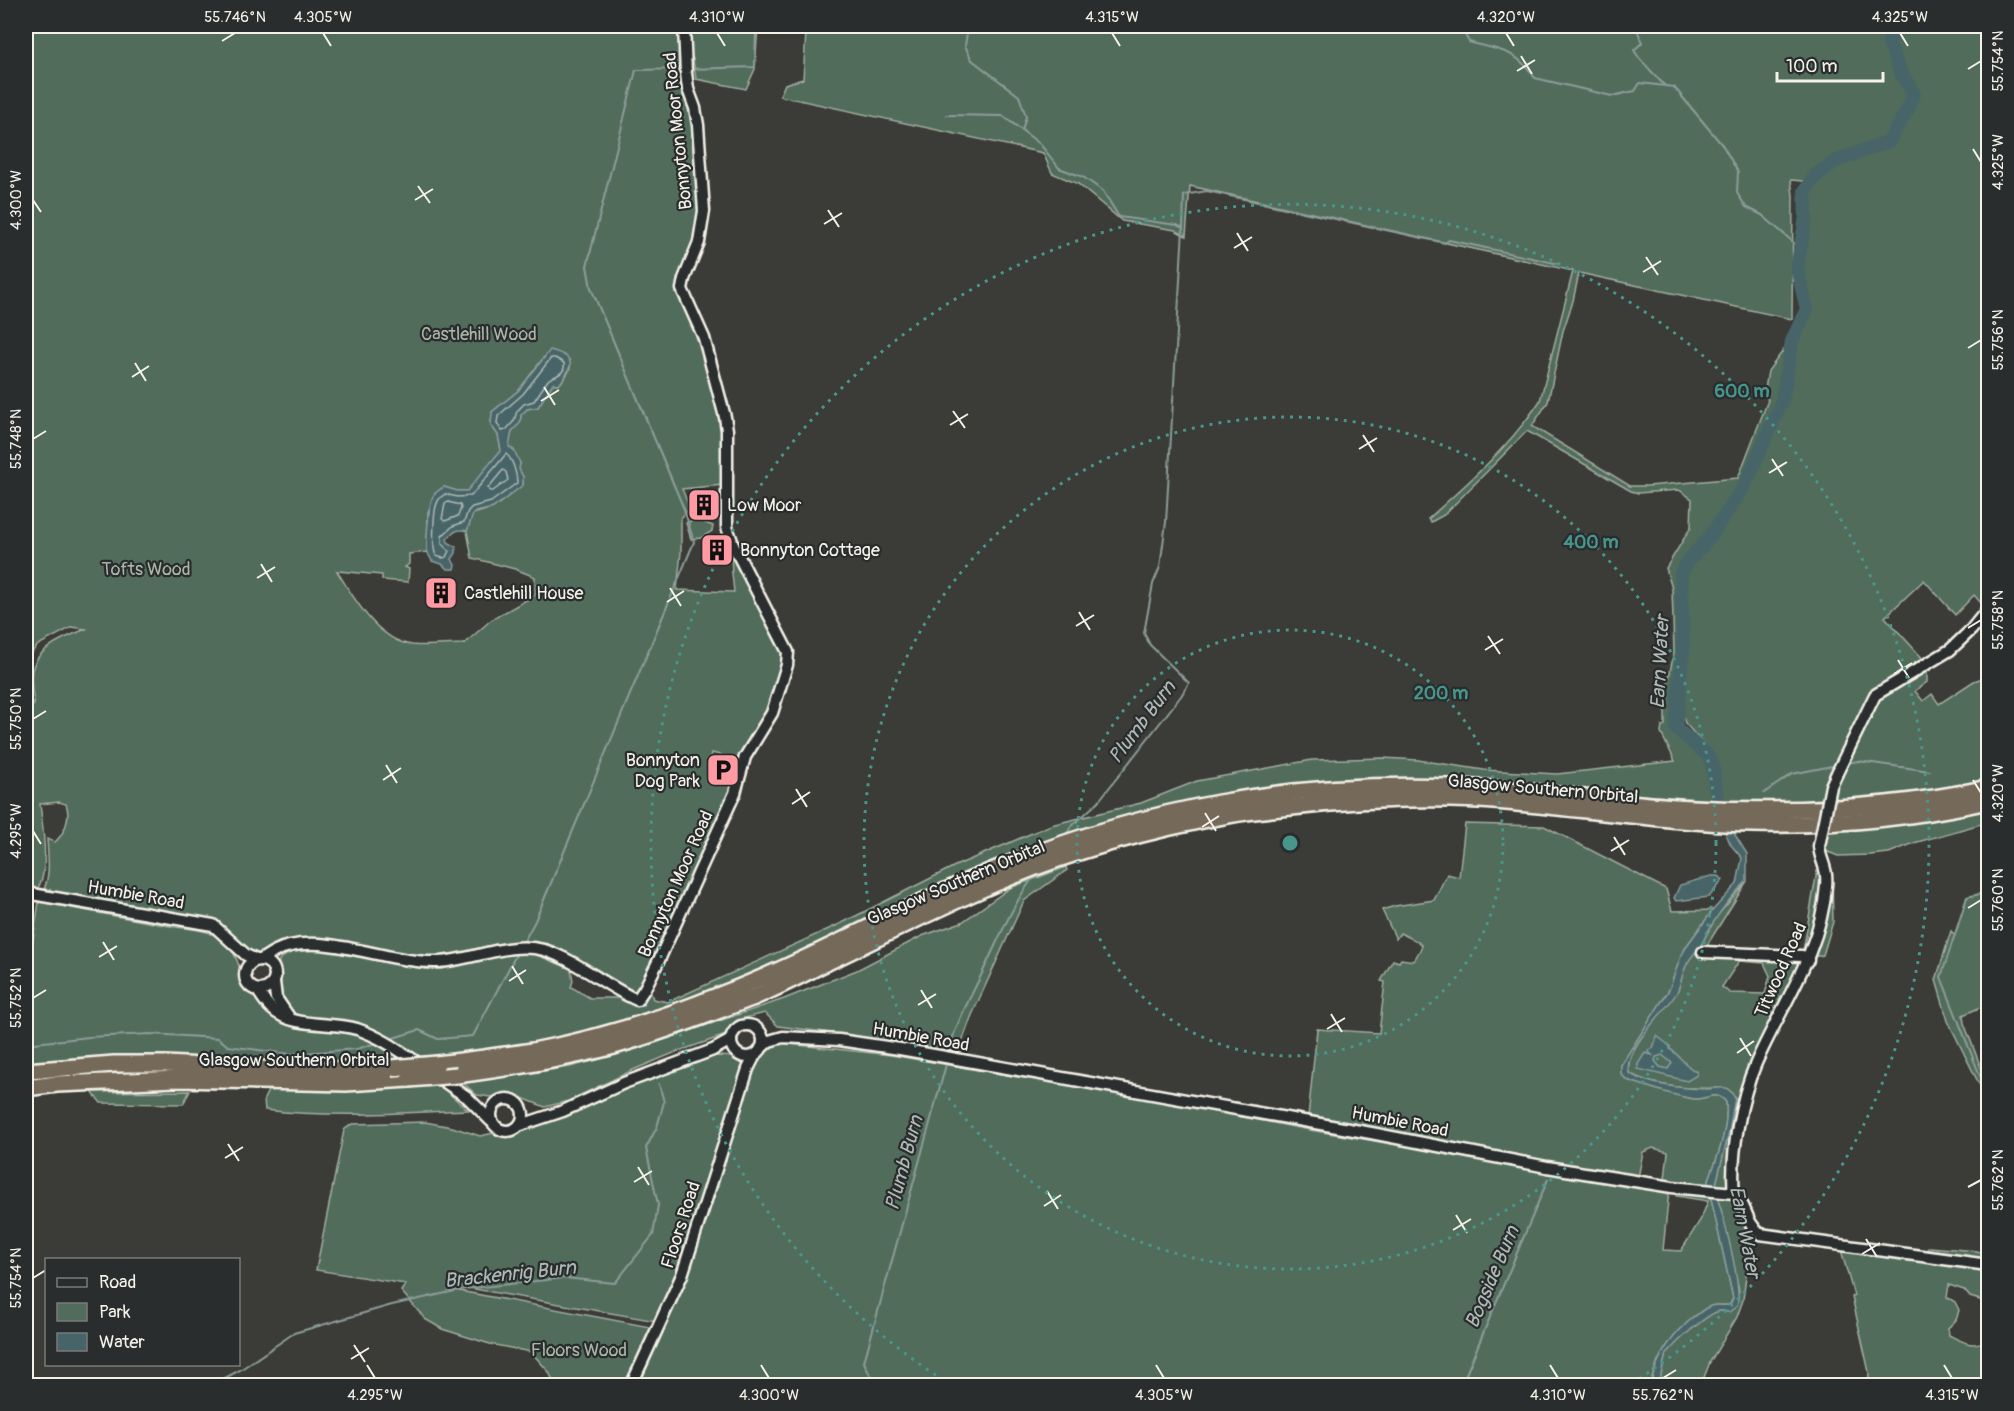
<svg xmlns="http://www.w3.org/2000/svg" width="2014" height="1411" font-family="Pangolin,sans-serif">
<style>
.green{fill:#516c5a;stroke:#a2aea1;stroke-width:1.5;fill-rule:evenodd}
.water{fill:#476568;stroke:#8c9d9b;stroke-width:1.5;fill-rule:evenodd}
.lines{fill:none;stroke-linecap:round;stroke-linejoin:round}
.shore{stroke:#afb9b5;stroke-width:1.5}
.stream{stroke:#8c9d9b;stroke-width:2}
.river{stroke:#476568;stroke-width:14}
.minor-casing{stroke:#f4f1e8;stroke-width:15}
.highway-casing{stroke:#f4f1e8;stroke-width:20}
.minor{stroke:#2a2d2e;stroke-width:10}
.highway{stroke:#746a5a;stroke-width:15}
.minor-bridge-casing{stroke:#f4f1e8;stroke-width:15;stroke-linecap:butt}
.highway-bridge-casing{stroke:#f4f1e8;stroke-width:20;stroke-linecap:butt}
.minor-bridge{stroke:#2a2d2e;stroke-width:10}
.highway-bridge{stroke:#746a5a;stroke-width:15}
.ticks{fill:none;stroke:#f4f1e8;stroke-width:2}
.ring{fill:none;stroke:#48958c;stroke-width:3;stroke-dasharray:3 6}
.labels{text-anchor:middle;dominant-baseline:central;stroke-width:4.5;stroke-linejoin:round;paint-order:stroke}
.street-label{font-size:18px;fill:#f4f1e8;stroke:#2a2d2e}
.park-label{font-size:18px;fill:#abb5a8;stroke:#2a2d2e}
.poi-label{font-size:18px;fill:#f4f1e8;stroke:#2a2d2e;text-anchor:start}
.water-label{font-size:20px;font-style:italic;fill:#afb9b5;stroke:#2a2d2e}
.centre{fill:#48958c;stroke:#2a2d2e;stroke-width:3}
.ring-label{font-size:18px;text-anchor:middle;font-weight:bold;fill:#48958c;stroke:#2a2d2e;stroke-width:4.5;stroke-linejoin:round;paint-order:stroke}
.neatline{fill:none;stroke:#f4f1e8;stroke-width:2}
.ticks-label{font-size:15px;text-anchor:middle;fill:#f4f1e8}
</style>
<rect width="100%" height="100%" fill="#3b3b37"/>
<filter id="ink" filterUnits="userSpaceOnUse"><feTurbulence type="fractalNoise" baseFrequency=".0167" numOctaves="2"/><feDisplacementMap in="SourceGraphic" scale="12" xChannelSelector="R" yChannelSelector="G"/><feConvolveMatrix kernelMatrix="1 2 1 2 8 2 1 2 1" color-interpolation-filters="sRGB"/></filter>
<g filter="url(#ink)">
<g class="green">
<path d="M26 26H681L693 115 701 218 681 284 700 336 723 425V485L682 489 690 508 681 518V552L677 590 734 592C732 578 731 564 731 549L786 654 765 720 749 740 739 760 712 753 707 779 735 786 660 955 636 995C602 977 556 945 520 942L454 956 418 957 301 940 257 957C240 948 236 931 217 923L66 894 43 892C51 874 48 858 47 839L55 842C65 833 71 817 66 804L59 802 40 804C42 822 52 880 34 891L26 889V710L34 705C33 694 30 681 32 671 36 647 67 637 86 629L72 627 38 645 28 657 26 666ZM544 357H566C576 367 566 376 559 385L553 383 538 407 527 409 521 415 520 423 512 431 508 447 520 463 519 469 523 477V485L493 508 473 514 467 531 472 558 515 569 535 577V595L491 620 464 644C447 644 429 647 412 645 377 640 354 598 337 571L382 575V580L408 582 409 569 405 567 409 564V554L427 552 428 512 444 487 457 491H468L501 450 498 435 491 425 492 412 519 390Z"/>
<path d="M688 26H758L755 69 746 89 696 79 693 59 689 52Z"/>
<path d="M790 26H1988V608L1981 603 1974 595 1955 615 1924 580 1885 617 1926 662 1877 689 1824 803H1740L1720 801 1714 761 1706 747 1685 723 1681 708 1688 627 1685 573 1689 563 1687 559 1680 572 1679 579 1681 648 1678 675 1674 691 1675 730 1705 757 1709 765 1714 800 1458 782 1240 794 741 983 628 1022 512 1049 418 1059 397 1042 383 1035 296 1017C276 1001 278 984 279 960L291 952 309 948 426 969H441L503 955 530 952 571 969 573 981 571 987 590 998H618L625 1002 643 1005 650 990 653 999 668 1002 842 923 955 866 1051 825 1141 803 1197 781 1312 760 1383 758 1418 760 1484 770 1557 774 1675 761 1661 733 1662 726 1665 725V697L1674 652 1672 589 1666 568 1691 527 1692 499 1679 490 1638 493 1631 491 1527 431 1444 515 1431 522 1428 519C1468 483 1510 446 1540 401L1573 271 1190 186 1186 236 1175 230 1122 221 1078 184 1052 173 1043 153 780 96 785 84 803 79 806 33ZM1791 180 1814 182 1810 190V216L1800 259 1801 274 1810 311 1796 338 1785 348 1768 371 1764 395 1768 400 1738 478 1648 486H1630L1532 426 1548 402 1563 331 1573 301 1579 273 1792 319 1793 195Z"/>
<path d="M696 519 713 526 712 531 701 538 691 539 686 523Z"/>
<path d="M1927 668V682L1915 691 1923 701 1932 694 1939 704 1974 681 1988 676V782L1925 793 1831 802 1836 781 1877 697Z"/>
<path d="M1988 805V822L1914 843 1889 853 1870 855 1838 856 1823 850 1826 826Z"/>
<path d="M1465 824 1544 826 1666 889 1672 911 1713 910 1688 944 1681 956 1669 990 1621 1065V1073L1627 1080C1644 1085 1679 1098 1696 1099 1708 1099 1716 1090 1726 1102 1729 1130 1716 1162 1706 1187L1646 1179V1177L1665 1179 1668 1152 1653 1148 1643 1152 1638 1178 1575 1168 1308 1117 1317 1029 1379 1033 1385 982 1381 981 1393 960 1399 962 1401 959 1414 961 1422 946 1417 941 1400 933 1396 939 1382 910 1395 906 1434 900 1447 874 1459 877Z"/>
<path d="M1066 867 1067 870 1024 901 972 1015 958 1053 940 1051 847 1035 778 1026 765 1013 737 1020 723 1036 676 1052 633 1070 568 1101 545 1107 512 1094 490 1097 477 1095 463 1083 570 1067 637 1049 784 999 857 970 922 936 962 922 1010 888Z"/>
<path d="M1817 871 1832 872 1833 922 1823 955 1813 957 1803 951Z"/>
<path d="M1747 881 1704 950 1699 948 1717 916Z"/>
<path d="M1988 888V1004L1963 1015 1964 1023 1988 1086 1986 1098 1948 1021 1936 980 1951 931 1955 935 1967 897 1988 892Z"/>
<path d="M39 902 175 927C203 929 228 933 238 963 241 970 240 978 244 985 247 991 253 993 257 997 264 1004 268 1013 275 1018 294 1031 317 1027 338 1030 363 1034 385 1047 406 1059L354 1064 26 1066V985Z"/>
<path d="M1693 952 1701 956 1797 959 1804 962 1753 1059 1728 1185 1725 1188H1715L1729 1132 1735 1098 1726 1088C1696 1089 1656 1089 1629 1073 1623 1051 1663 1012 1675 995 1681 987 1681 976 1685 968 1687 963 1691 957 1693 952ZM1739 961 1764 963 1770 976 1765 994 1730 993 1722 987Z"/>
<path d="M779 1043 891 1055 1171 1103 1310 1130 1669 1191 1663 1250 1681 1251 1701 1219 1708 1201 1676 1196 1677 1192 1710 1194 1733 1298 1730 1305C1724 1306 1717 1304 1711 1306 1702 1309 1696 1316 1688 1322 1668 1341 1656 1359 1650 1385L636 1386 690 1270 747 1087C754 1070 760 1050 779 1043Z"/>
<path d="M715 1056C727 1056 735 1056 743 1065V1075L684 1260 656 1321 452 1285 449 1289 655 1328 628 1385H555L549 1372 531 1352 490 1344 442 1329 425 1319 401 1291 406 1284 316 1270 344 1130 352 1124 425 1122 452 1127 480 1136 494 1133 501 1136H510L527 1126 563 1117 611 1094 678 1067Z"/>
<path d="M439 1085 468 1110C400 1113 332 1118 265 1110L264 1099 269 1089 347 1091Z"/>
<path d="M190 1091 183 1104 101 1103 92 1092Z"/>
<path d="M1716 1194 1731 1196 1736 1200 1747 1234V1268L1743 1300 1737 1317 1710 1362 1701 1385 1657 1386C1662 1376 1662 1367 1665 1358 1669 1347 1709 1312 1720 1311 1721 1310 1728 1312 1729 1312L1739 1291 1722 1213Z"/>
<path d="M1929 1247 1977 1251 1988 1254V1261L1924 1253Z"/>
<path d="M1841 1250 1988 1268V1300L1987 1302 1970 1297 1964 1290 1949 1285 1947 1297 1955 1302 1959 1310 1956 1320 1948 1328 1949 1335C1963 1342 1974 1349 1988 1339V1385H1868L1869 1372 1852 1297 1854 1296Z"/>
</g>
<g class="water">
<path d="M550 350C578 357 573 366 559 385L553 383 538 407 527 409 521 415 520 423 512 431 509 447 514 450 520 463 519 469 523 477V485L493 508 476 512 473 514 467 531C458 528 453 532 447 539L448 542 456 547V553L452 559 455 565 454 569H447L442 564 432 561C431 559 429 556 428 553 425 545 429 503 433 496 435 493 440 489 444 487L457 491H467L501 450 498 435 491 425 492 412 519 390Z"/>
<path d="M1724 830H1732L1747 854V881C1732 895 1720 911 1710 928 1706 934 1703 943 1699 948 1694 954 1689 959 1686 966 1682 974 1681 984 1677 992 1666 1013 1622 1048 1629 1073 1650 1086 1682 1088 1707 1089 1713 1089 1720 1087 1726 1088 1731 1090 1732 1094 1735 1098L1729 1132 1715 1188 1706 1187C1716 1162 1729 1130 1726 1102 1716 1090 1708 1099 1696 1099 1678 1098 1644 1085 1627 1080L1621 1074V1065L1669 990 1681 956 1688 944 1713 910 1737 884 1742 858 1731 845Z"/>
<path d="M1711 876H1719L1723 880 1709 897 1676 901 1674 898 1680 885Z"/>
<path d="M1657 1036 1670 1046V1049C1680 1055 1686 1068 1696 1071L1697 1075 1687 1081 1638 1069V1064L1645 1053 1652 1055 1648 1051 1653 1048ZM1662 1055 1672 1063 1668 1069 1660 1067 1655 1061 1656 1057Z"/>
<path d="M1710 1194H1716C1723 1214 1743 1288 1737 1306L1729 1312C1727 1312 1721 1310 1720 1311 1709 1312 1669 1347 1665 1358 1662 1367 1662 1376 1657 1385L1650 1386C1656 1359 1668 1341 1688 1322 1696 1316 1702 1309 1711 1306 1717 1304 1723 1306 1730 1305L1733 1298Z"/>
</g>
<g class="lines">
<g class="shore">
<path d="M551 358H555L564 363C566 375 555 375 548 380L534 401 524 404 517 411 514 421 506 430 502 431 497 423 498 416 523 394Z"/>
<path d="M506 454C513 459 517 475 517 483L491 502 472 507 468 511 464 522 453 526 442 536V544L449 551 446 557 443 558 436 556C432 548 433 509 438 501 440 497 443 496 445 494L457 497 471 496Z"/>
<path d="M503 470 506 472 508 480 493 491H490L488 488Z"/>
<path d="M448 502 460 505 461 508 458 516 445 521 442 519 445 504Z"/>
</g>
<g class="stream">
<path d="M968 26 965 46 972 60 1019 96 1026 116 1022 131"/>
<path d="M1454 26 1464 33 1469 42C1500 51 1516 49 1535 78L1612 96 1635 91 1640 83 1674 87 1723 146 1738 172 1737 193 1746 207 1762 215 1800 248"/>
<path d="M1636 26 1642 43 1634 50 1639 58 1664 85"/>
<path d="M688 69 755 67 756 26"/>
<path d="M947 115 1003 116 1040 144 1059 168 1083 177 1103 191 1119 217 1177 225 1183 228 1166 522 1160 567 1153 584 1144 633 1150 645 1189 683 1181 696 1098 802 1072 826 1064 837"/>
<path d="M1183 228 1184 195 1207 191 1445 243 1449 240 1559 264"/>
<path d="M1847 763 1858 761 1930 771"/>
<path d="M1764 793 1792 774 1832 766"/>
<path d="M1988 892 1967 897 1941 977 1988 1096"/>
<path d="M523 943 535 921 694 542 684 509 591 288 587 266 636 70 682 69"/>
<path d="M390 1039 419 1030 438 1039 473 1036 518 951"/>
<path d="M26 1044 89 1037 150 1034 218 1038 228 1046 290 1054 357 1049 379 1042"/>
<path d="M948 1055C955 1023 972 995 986 965 1001 934 1014 902 1035 875"/>
<path d="M210 1386 240 1370 294 1333 392 1305 464 1289 564 1278 615 1283 653 1235 658 1205 646 1148 657 1127 664 1102 659 1084"/>
<path d="M879 1386 868 1371 864 1362 947 1061"/>
<path d="M1461 1386 1548 1179"/>
</g>
<path class="river" d="M1724 819 1717 797 1712 763 1708 756 1676 728 1683 647 1681 574 1688 561 1709 538 1745 485 1782 401 1792 341 1807 309 1797 268 1806 217 1805 191 1815 176 1834 162 1889 141 1908 109 1914 94 1901 73 1889 43 1894 26"/>
<g class="minor-casing">
<g id="minor">
<path d="M1837 773 1875 695 1950 650 1971 630 1988 609"/>
<path d="M26 893 213 925 246 955 256 960"/>
<path d="M1703 952 1802 956 1808 960"/>
<circle cx="260" cy="975" r="15"/>
<path d="M261 960C270 954 279 948 290 946 334 936 391 964 439 962 473 960 509 941 544 950 576 960 606 986 637 1000L645 988 659 960 735 793 745 757 772 713 787 665 788 652 734 547 727 527V430L725 417 704 338 682 289 684 279 699 242 704 211 698 125 695 108 688 89 686 73 684 26"/>
<path d="M274 982 276 998 289 1017"/>
<path d="M258 991C262 997 266 1004 272 1009 294 1029 330 1021 357 1029 381 1037 400 1051 421 1065"/>
<circle cx="747" cy="1041" r="16"/>
<path d="M761 1048 769 1041 783 1037 839 1040 900 1049 1371 1133 1547 1167 1672 1187 1734 1193C1748 1207 1744 1220 1760 1234L1988 1265"/>
<path d="M436 1076 467 1097 491 1121"/>
<circle cx="507" cy="1115" r="16"/>
<path d="M521 1125 563 1111 624 1083 713 1050 731 1040"/>
<path d="M1734 1193C1730 1156 1741 1097 1756 1063 1782 1004 1821 952 1826 886 1828 867 1820 861 1819 846"/>
<path d="M631 1386 682 1275 748 1069 755 1055"/>
</g>
</g>
<g class="highway-casing">
<g id="highway">
<path d="M437 1064C469 1060 501 1056 533 1051 598 1039 664 1018 725 993 805 962 880 920 959 885 1042 848 1130 819 1219 803 1314 785 1412 783 1508 790 1569 795 1631 805 1692 808 1792 813 1891 809 1988 788"/>
<path d="M26 1071 114 1064H165L301 1071 392 1068"/>
<path d="M457 1075C510 1068 562 1060 614 1046 659 1033 705 1016 749 999 773 990 797 977 821 965 883 936 944 904 1008 878 1078 849 1154 829 1229 815 1250 811 1271 809 1292 807 1363 799 1435 796 1506 802 1588 809 1669 822 1752 824 1831 826 1911 818 1988 801"/>
<path d="M26 1088 57 1084 178 1079 346 1083 409 1079"/>
</g>
</g>
<use href="#minor" class="minor"/>
<use href="#highway" class="highway"/>
<g class="minor-bridge-casing">
<path id="minor-bridge" d="M1819 846 1831 786 1837 773"/>
</g>
<g class="highway-bridge-casing">
<g id="highway-bridge">
<path d="M392 1068 437 1064"/>
<path d="M409 1079 457 1075"/>
</g>
</g>
<use href="#minor-bridge" class="minor-bridge"/>
<use href="#highway-bridge" class="highway-bridge"/>
</g>
</g>
<path class="ticks" d="M323 33 331 46M717 33 725 46M1112 33 1120 46M1506 33 1514 46M1900 33 1908 46M222 41 235 33M1521 56 1532 74M1968 69 1981 61M1517 71 1535 60M1973 149 1981 162M418 186 430 203M33 200 41 212M415 200 433 189M828 210 839 227M824 224 842 213M1237 233 1248 251M1234 248 1252 237M1646 257 1658 275M1643 272 1661 261M1968 348 1981 340M135 363 146 381M132 377 149 366M544 387 555 405M541 401 559 390M953 411 965 428M950 425 968 414M1363 435 1374 452M33 439 46 431M1359 449 1377 438M1772 459 1783 476M1769 473 1787 462M261 564 272 582M257 578 275 567M670 588 681 606M667 602 684 591M1079 612 1090 630M1076 626 1094 615M1968 628 1981 620M1488 636 1500 654M1485 650 1503 639M1898 660 1909 678M1894 674 1912 663M33 719 46 711M386 765 397 783M383 780 401 768M1973 780 1981 793M796 789 807 807M792 804 810 792M1205 813 1216 831M1202 827 1219 816M33 831 41 844M1614 837 1625 855M1611 851 1629 840M1968 908 1981 900M103 942 114 960M99 957 117 946M512 966 523 984M509 981 526 970M921 990 932 1008M33 998 46 990M918 1005 936 994M1331 1014 1342 1032M1327 1029 1345 1018M1740 1038 1751 1056M1737 1053 1754 1041M228 1144 239 1161M225 1158 243 1147M638 1167 649 1185M634 1182 652 1171M1968 1187 1981 1180M1047 1191 1058 1209M1044 1206 1061 1195M1456 1215 1467 1233M1453 1230 1471 1219M1866 1239 1877 1257M1862 1254 1880 1243M33 1278 46 1270M354 1345 365 1362M351 1359 369 1348M367 1365 375 1378M761 1365 769 1378M1156 1365 1164 1378M1550 1365 1558 1378M1944 1365 1952 1378M1663 1378 1676 1370"/>
<g class="ring">
<circle cx="1290" cy="843" r="213"/>
<circle cx="1290" cy="843" r="426"/>
<path d="M951 1385A639 639 0 1 1 1629 1385"/>
</g>
<defs>
<g id="building-square" transform="scale(1.725)"><rect x="-9" y="-9" width="18" height="18" rx="4" fill="#ff9aa2" stroke="#2a2d2e"/><path d="M-4-6H4V6H1V3H-1V6H-4ZM-2.5-4.3h1.7v1.8h-1.7ZM.8-4.3h1.7v1.8H.8ZM-2.5-1h1.7V.8h-1.7ZM.8-1h1.7V.8H.8Z" fill="#111"/></g>
<g id="parking-square" transform="scale(1.725)"><rect x="-9" y="-9" width="18" height="18" rx="4" fill="#ff9aa2" stroke="#2a2d2e"/><path d="M-3.5-5.5H1a3.5 3.5 0 0 1 0 7H-1V5.5H-3.5ZM-1-3.4V-.6H.8a1.4 1.4 0 0 0 0-2.8Z" fill="#111"/></g>
</defs>
<g fill-rule="evenodd">
<use href="#building-square" x="704" y="505"/>
<use href="#building-square" x="717" y="550"/>
<use href="#building-square" x="441" y="593"/>
<use href="#parking-square" x="723" y="770"/>
</g>
<g class="labels">
<g class="street-label">
<text transform="translate(678 131) rotate(-96)">Bonnyton Moor Road</text>
<text transform="translate(1543 789) rotate(5)">Glasgow Southern Orbital</text>
<text transform="translate(956 883) rotate(-23)">Glasgow Southern Orbital</text>
<text transform="translate(676 884) rotate(-66)">Bonnyton Moor Road</text>
<text transform="translate(136 895) rotate(10)">Humbie Road</text>
<text transform="translate(1781 970) rotate(-66)">Titwood Road</text>
<text transform="translate(921 1037) rotate(10)">Humbie Road</text>
<text x="294" y="1060">Glasgow Southern Orbital</text>
<text transform="translate(1400 1122) rotate(11)">Humbie Road</text>
<text transform="translate(681 1225) rotate(-72)">Floors Road</text>
</g>
<g class="park-label">
<text x="479" y="334">Castlehill Wood</text>
<text x="146" y="569">Tofts Wood</text>
<text x="579" y="1350">Floors Wood</text>
</g>
<g class="poi-label">
<text x="727" y="505">Low Moor</text>
<text x="740" y="550">Bonnyton Cottage</text>
<text x="464" y="593">Castlehill House</text>
<text x="700" y="760" text-anchor="end">Bonnyton<tspan x="700" dy="21">Dog Park</tspan></text>
</g>
<g class="water-label">
<text transform="translate(1660 662) rotate(-87)">Earn Water</text>
<text transform="translate(1142 722) rotate(-53)">Plumb Burn</text>
<text transform="translate(904 1163) rotate(-75)">Plumb Burn</text>
<text transform="translate(1745 1232) rotate(79)">Earn Water</text>
<text transform="translate(510 1274) rotate(-6)">Brackenrig Burn</text>
<text transform="translate(1492 1277) rotate(-67)">Bogside Burn</text>
</g>
</g>
<circle cx="1290" cy="843" r="9" class="centre"/>
<g class="ring-label">
<text x="1742" y="397">600 m</text>
<text x="1591" y="548">400 m</text>
<text x="1441" y="699">200 m</text>
</g>
<rect width="2014" height="1411" fill="none" stroke="#2a2d2e" stroke-width="66"/>
<rect x="45" y="1258" width="195" height="108" fill="#2a2d2e" stroke="#7b7b78" stroke-width="1.5"/>
<rect x="57" y="1278" width="30" height="9" fill="#2a2d2e" stroke="#7b7b78" stroke-width="1.5"/>
<text x="99" y="1288" font-size="18" fill="#f4f1e8">Road</text>
<rect x="57" y="1303" width="30" height="18" fill="#516c5a" stroke="#7b7b78" stroke-width="1.5"/>
<text x="99" y="1318" font-size="18" fill="#f4f1e8">Park</text>
<rect x="57" y="1333" width="30" height="18" fill="#476568" stroke="#7b7b78" stroke-width="1.5"/>
<text x="99" y="1348" font-size="18" fill="#f4f1e8">Water</text>
<path d="M1777 72v9h106v-9" fill="none" stroke="#f4f1e8" stroke-width="3"/>
<text x="1786" y="72" font-size="18" fill="#f4f1e8" stroke="#2a2d2e" stroke-width="4.5" paint-order="stroke">100 m</text>
<rect x="33" y="33" width="1948" height="1345" class="neatline"/>
<g class="ticks-label">
<text x="235" y="22">55.746°N</text>
<text x="323" y="22">4.305°W</text>
<text x="717" y="22">4.310°W</text>
<text x="1112" y="22">4.315°W</text>
<text x="1506" y="22">4.320°W</text>
<text x="1900" y="22">4.325°W</text>
<text transform="translate(1998 61) rotate(-90)" y="5">55.754°N</text>
<text transform="translate(1998 162) rotate(-90)" y="5">4.325°W</text>
<text transform="translate(16 200) rotate(-90)" y="5">4.300°W</text>
<text transform="translate(1998 340) rotate(-90)" y="5">55.756°N</text>
<text transform="translate(16 439) rotate(-90)" y="5">55.748°N</text>
<text transform="translate(1998 620) rotate(-90)" y="5">55.758°N</text>
<text transform="translate(16 719) rotate(-90)" y="5">55.750°N</text>
<text transform="translate(1998 793) rotate(-90)" y="5">4.320°W</text>
<text transform="translate(16 831) rotate(-90)" y="5">4.295°W</text>
<text transform="translate(1998 900) rotate(-90)" y="5">55.760°N</text>
<text transform="translate(16 998) rotate(-90)" y="5">55.752°N</text>
<text transform="translate(1998 1180) rotate(-90)" y="5">55.762°N</text>
<text transform="translate(16 1278) rotate(-90)" y="5">55.754°N</text>
<text x="375" y="1400">4.295°W</text>
<text x="769" y="1400">4.300°W</text>
<text x="1164" y="1400">4.305°W</text>
<text x="1558" y="1400">4.310°W</text>
<text x="1663" y="1400">55.762°N</text>
<text x="1952" y="1400">4.315°W</text>
</g>
</svg>
